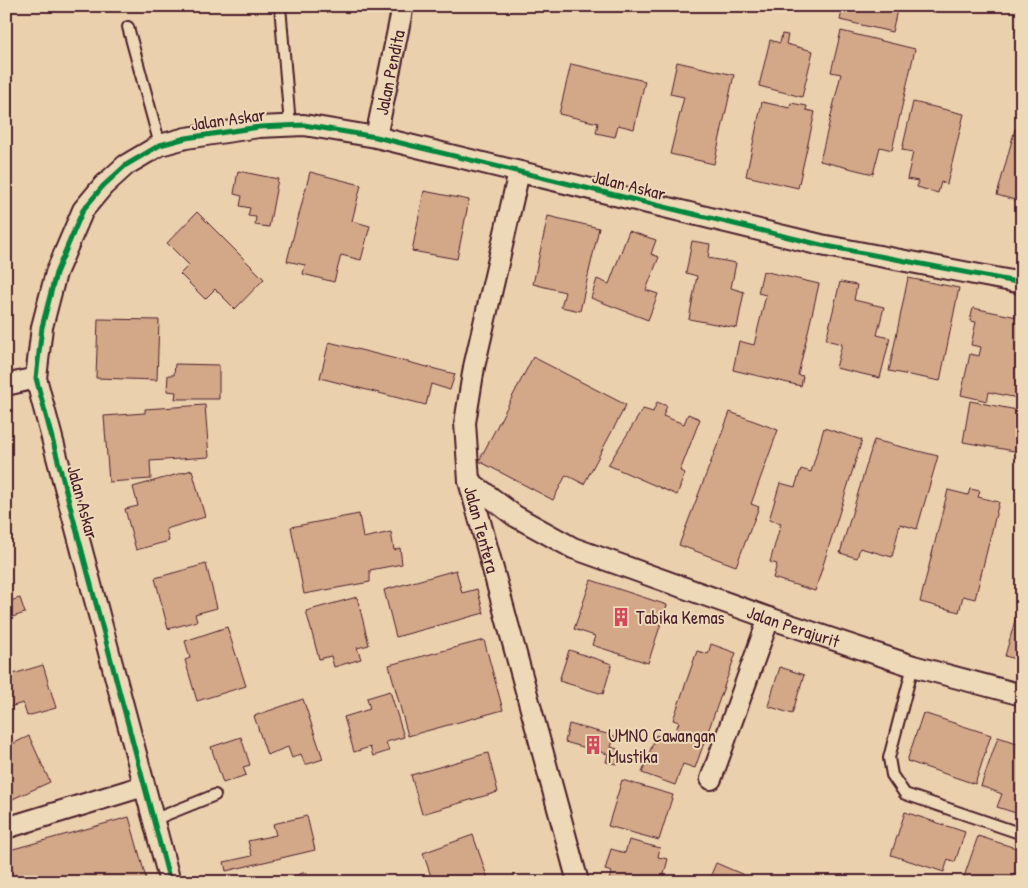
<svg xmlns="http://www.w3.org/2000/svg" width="1028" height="888" font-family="'Patrick Hand',sans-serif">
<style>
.building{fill:#d3a889;stroke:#4a1f2b}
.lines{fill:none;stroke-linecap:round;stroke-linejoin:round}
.lane-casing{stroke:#4a1f2b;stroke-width:14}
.street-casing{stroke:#4a1f2b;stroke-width:24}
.lane{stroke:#edd9b7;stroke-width:10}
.street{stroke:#edd9b7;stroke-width:20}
.cycleway-casing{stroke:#edd9b7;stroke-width:8}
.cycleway{stroke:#00873e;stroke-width:5}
.labels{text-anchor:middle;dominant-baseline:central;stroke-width:4;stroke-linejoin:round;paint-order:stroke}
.street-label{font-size:18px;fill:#4a1f2b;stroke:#edd9b7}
.poi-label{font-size:18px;fill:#4a1f2b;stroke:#edd9b7;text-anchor:start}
</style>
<rect width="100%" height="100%" fill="#ebd0ad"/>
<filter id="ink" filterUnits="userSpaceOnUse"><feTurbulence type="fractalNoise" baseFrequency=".02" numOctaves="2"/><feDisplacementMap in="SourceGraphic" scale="10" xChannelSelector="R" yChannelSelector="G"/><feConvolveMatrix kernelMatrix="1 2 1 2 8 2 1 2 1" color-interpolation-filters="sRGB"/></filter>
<g filter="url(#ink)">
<g class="building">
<path d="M843 6H898L892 32 840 20Z"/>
<path d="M841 31 915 49 892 150 880 147 873 174 820 161 841 74 831 72Z"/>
<path d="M782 34 788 35 786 44 813 51 802 97 759 86 770 40 780 43Z"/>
<path d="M677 62 734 75 714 164 670 154 684 97 670 94Z"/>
<path d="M571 64 645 81 634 129 618 125 615 137 596 133 598 123 559 114Z"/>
<path d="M762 102 790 108 791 103 807 106 806 110 815 112 798 188 746 176Z"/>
<path d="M913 102 964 114 947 184 941 182 938 193 917 187 918 181 907 179 913 152 902 150Z"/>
<path d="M1015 129 1022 131V188L1018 201 997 195Z"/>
<path d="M238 171 278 179 269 227 255 225 256 217 248 216 250 208 240 206 242 196 234 194Z"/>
<path d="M310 172 361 185 352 221 370 226 361 260 341 255 334 282 303 274 305 265 287 261Z"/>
<path d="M424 191 469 200 457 259 412 251Z"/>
<path d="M197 212 264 279 235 309 215 289 205 299 180 274 189 265 167 243Z"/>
<path d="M548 216 599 228 580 311 561 307 565 292 533 284Z"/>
<path d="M629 231 656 240 651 254 659 257 646 290 658 294 648 320 591 298 597 279 609 284Z"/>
<path d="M692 241 710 244 708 258 736 263 731 288 744 292 737 328 689 319 697 276 686 273Z"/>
<path d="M763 271 819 284 798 375 803 376 801 386 733 370 739 341 754 345 766 295 758 293Z"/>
<path d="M908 278 959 288 940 381 889 371Z"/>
<path d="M840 282 857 285 854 300 884 307 877 335 890 338 880 378 836 368 842 344 826 340Z"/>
<path d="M973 308 1022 318V399L989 392 987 401 961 395 970 354 979 356 981 347 971 345 976 322 970 321Z"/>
<path d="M98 319 159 320 157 380 96 378Z"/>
<path d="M329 342 455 374 450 390 431 384 426 405 320 378Z"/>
<path d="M533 357 626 405 584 484 566 475 553 500 479 461Z"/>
<path d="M175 364 219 365V399H175L176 392 167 391 168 375H174Z"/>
<path d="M970 401 1022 411 1020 452 963 442Z"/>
<path d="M657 402 667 406 663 416 684 424 688 414 700 419 680 471 685 473 677 495 608 465 643 409 653 412Z"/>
<path d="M205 405 209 457 150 461 151 479 109 482 104 416 145 413V409Z"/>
<path d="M730 412 778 430 751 504 759 507 736 566 679 545Z"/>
<path d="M824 428 862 440 815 591 773 578 777 564 770 562 781 523 769 520 780 483 795 487 801 469 811 472Z"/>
<path d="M874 440 938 456 917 529 900 524 892 557 860 548 857 558 840 553Z"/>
<path d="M192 470 205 517 166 529 169 541 136 550 125 509 138 506 133 487Z"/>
<path d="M970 489 980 491 978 497 999 502 975 599 963 596 959 612 920 602 948 490 968 495Z"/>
<path d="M359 514 363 538 391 532 394 550 400 548 402 564 370 570V582L304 594 291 527Z"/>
<path d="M206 564 217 608 195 614 197 621 168 629 155 578Z"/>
<path d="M456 570 462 593 477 589 484 613 396 637 384 590Z"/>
<path d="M591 580 667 605 648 663 592 645 595 636 574 629Z"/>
<path d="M7 590 10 601 20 598 25 613 6 619Z"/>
<path d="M1022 596V661L1005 656Z"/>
<path d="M357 597 369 645 357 648 361 659 334 667 331 656 319 659 306 611Z"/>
<path d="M227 627 246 686 197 701 185 660 190 658 185 641Z"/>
<path d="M484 640 503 710 408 736 389 665Z"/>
<path d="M711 644 736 653 695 768 683 764 675 785 642 773 656 735 672 741 679 722 673 720 697 651 708 654Z"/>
<path d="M569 650 612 664 603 694 559 681Z"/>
<path d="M9 659 13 674 43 665 56 708 27 716 23 703 6 708V660Z"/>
<path d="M780 667 804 675 792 714 768 706Z"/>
<path d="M390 691 404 737 386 742 389 751 373 756 370 747 354 752 344 717 370 709 367 698Z"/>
<path d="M303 699 323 759 305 765 301 754 292 758 288 747 267 755 254 716Z"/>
<path d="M923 713 991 735 975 784 907 761Z"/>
<path d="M569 724 615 736 611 747 620 750 617 764 606 762 608 754 565 742Z"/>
<path d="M29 736 50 782 6 802V747Z"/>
<path d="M241 737 250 765 243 767 246 775 223 783 211 747Z"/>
<path d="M998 737 1020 744 1022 738V815L997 807 1002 794 981 786Z"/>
<path d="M488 753 498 792 422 814 411 775Z"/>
<path d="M622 780 673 795 659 840 608 826Z"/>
<path d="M905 812 965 832 955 862 948 859 944 872 891 855Z"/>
<path d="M307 816 315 850 226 871 224 862 252 856 248 841 276 835 273 824Z"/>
<path d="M129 817 147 882H6V851Z"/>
<path d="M473 835 489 882H433L423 853Z"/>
<path d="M978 836 1022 850V877L1013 874 1010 882H977L964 877Z"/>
<path d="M629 840 660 848 658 857 668 859 662 882H618L609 879 612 872 605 870 611 849 625 853Z"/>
<path d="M716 863 744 875 741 882H708Z"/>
<path d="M306 872 309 882H276Z"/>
</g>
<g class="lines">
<g class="lane-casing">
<g id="lane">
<path d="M280 6 290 125"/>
<path d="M128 27 160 145"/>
<path d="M913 666 889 758 892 775 905 794 1022 834"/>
<path d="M153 820 215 795"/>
</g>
</g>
<g class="street-casing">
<g id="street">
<path id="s1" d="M376 137 403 6"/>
<path id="s2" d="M519 172 474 367 465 423 469 481 578 882"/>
<path d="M6 385 36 378"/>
<path id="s3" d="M469 481 515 516 573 548 769 618 913 666 1022 695"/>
<path d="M711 779 769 618"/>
<path d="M6 828 144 786"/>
<path d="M170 882 36 378 42 327 56 273 83 210 103 186 126 165 160 145 186 138 259 127 304 125 376 137 821 245 1022 283"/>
</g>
</g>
<use href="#lane" class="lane"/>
<use href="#street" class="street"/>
<g class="cycleway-casing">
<path id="cycleway" d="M170 882 36 378 42 327 56 273 83 210 103 186 126 165 160 145 186 138 259 127 304 125 376 137 821 245 1022 283"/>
</g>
<use href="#cycleway" class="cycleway"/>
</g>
</g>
<defs>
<g id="building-bare" transform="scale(1.5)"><path d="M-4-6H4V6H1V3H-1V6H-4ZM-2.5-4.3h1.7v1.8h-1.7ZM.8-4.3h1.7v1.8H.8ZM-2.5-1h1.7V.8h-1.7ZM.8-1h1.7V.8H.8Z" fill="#d1495b" stroke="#edd9b7" stroke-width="2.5" paint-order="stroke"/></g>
</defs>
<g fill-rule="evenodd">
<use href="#building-bare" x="621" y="617"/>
<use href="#building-bare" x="593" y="745"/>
</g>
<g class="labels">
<g class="street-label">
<text stroke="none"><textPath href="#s1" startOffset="66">Jalan Pendita</textPath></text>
<text transform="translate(228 119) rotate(-8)">Jalan Askar</text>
<text transform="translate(629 185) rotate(14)">Jalan Askar</text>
<text transform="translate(83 502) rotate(75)">Jalan Askar</text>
<text stroke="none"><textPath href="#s2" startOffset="365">Jalan Tentera</textPath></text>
<text stroke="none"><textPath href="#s3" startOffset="358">Jalan Perajurit</textPath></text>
</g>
<g class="poi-label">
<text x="636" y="617">Tabika Kemas</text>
<text x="608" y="735">UMNO Cawangan<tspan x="608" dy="21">Mustika</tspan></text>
</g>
</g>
<rect width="1028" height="888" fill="none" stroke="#edd9b7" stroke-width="25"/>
<rect x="12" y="12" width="1003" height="863" fill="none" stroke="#4a1f2b" stroke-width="2" filter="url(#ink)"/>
</svg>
